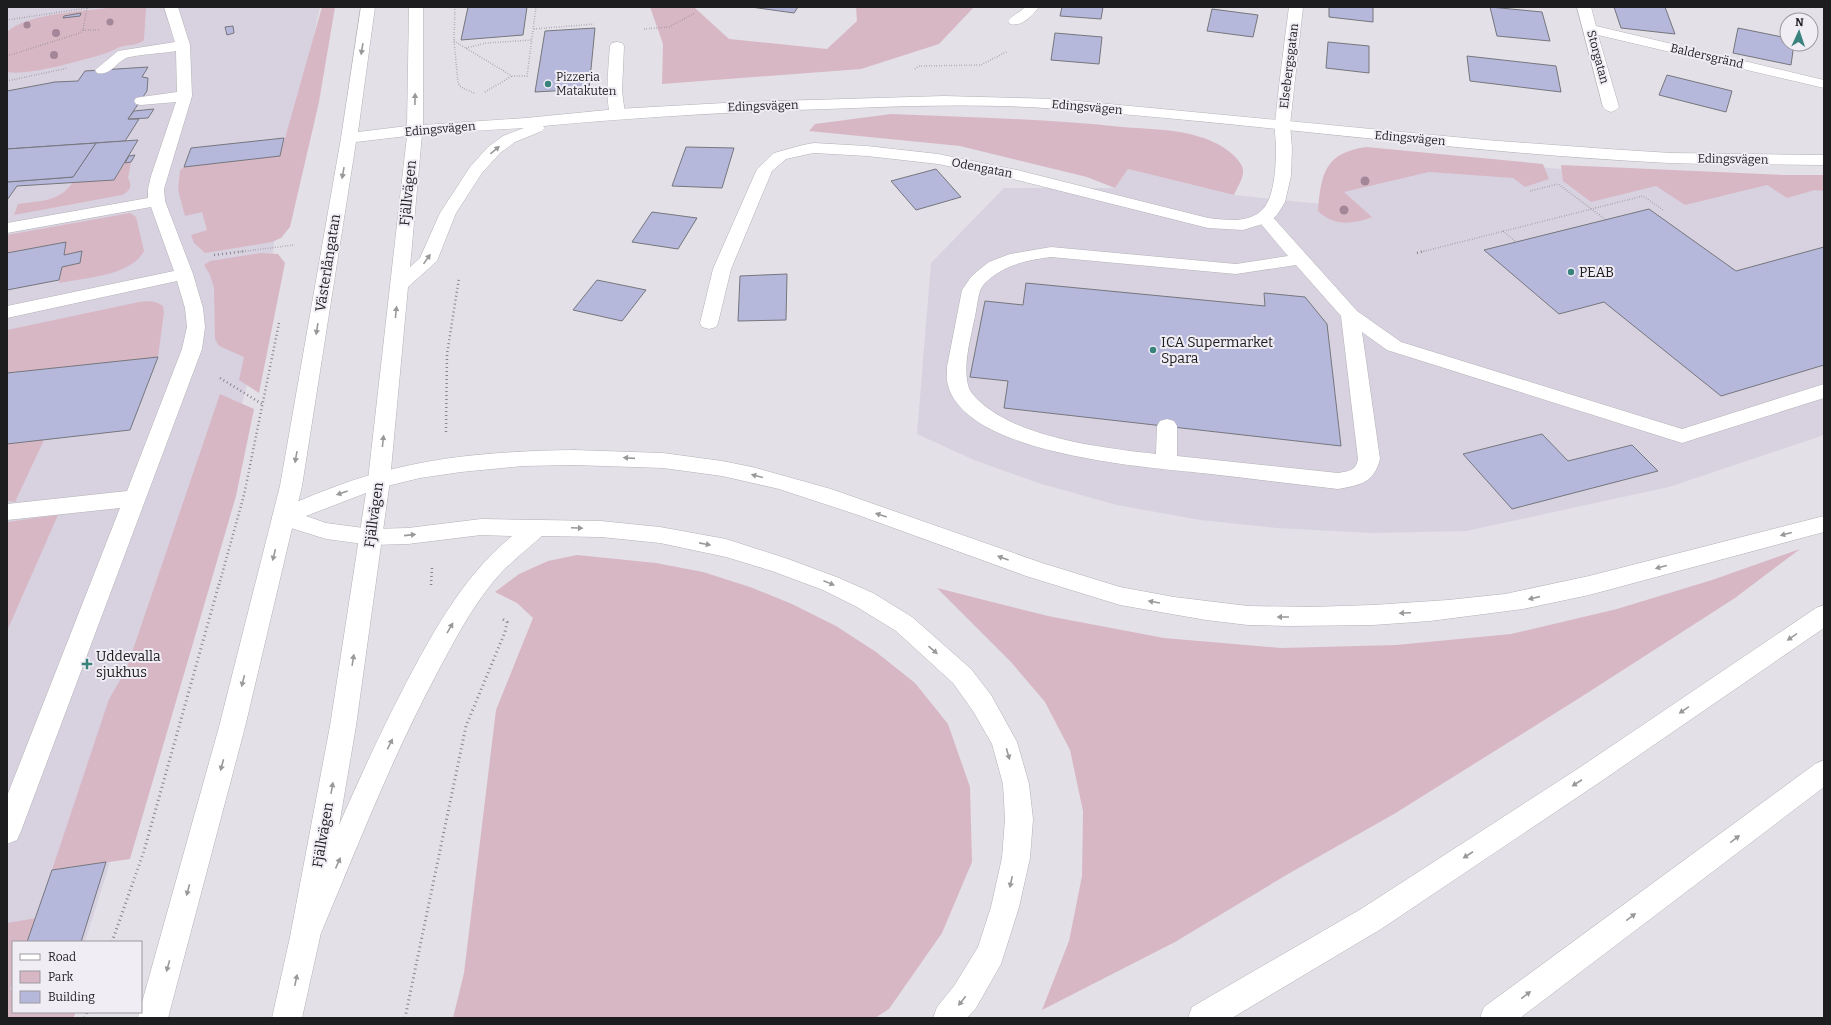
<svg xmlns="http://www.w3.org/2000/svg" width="1831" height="1025" font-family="Bitter,serif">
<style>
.built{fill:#d8d2e0}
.green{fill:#d8b7c5}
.building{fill:#b5b8db;stroke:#76767d}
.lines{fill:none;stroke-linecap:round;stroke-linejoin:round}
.lane-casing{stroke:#b4b1b7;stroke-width:1}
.street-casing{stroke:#b4b1b7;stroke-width:1}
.secondary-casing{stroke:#b4b1b7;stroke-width:1}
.highway-casing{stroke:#b4b1b7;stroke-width:1}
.path-far2{stroke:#878589;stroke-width:1.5;stroke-dasharray:0.5 2;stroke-linecap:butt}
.path-far1{stroke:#878589;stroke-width:2.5;stroke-dasharray:1 3;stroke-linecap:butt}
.path{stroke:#878589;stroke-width:3;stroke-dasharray:1 3.5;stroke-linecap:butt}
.lane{fill:#fff;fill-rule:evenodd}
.street{fill:#fff;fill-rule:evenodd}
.secondary{fill:#fff;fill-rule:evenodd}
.highway{fill:#fff;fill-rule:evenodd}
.tree{fill:#a38697}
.oneway{fill:#99999a}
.poi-dot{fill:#3a827e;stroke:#f0edf5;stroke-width:1.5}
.labels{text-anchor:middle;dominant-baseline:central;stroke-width:4;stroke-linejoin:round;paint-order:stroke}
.far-street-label{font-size:12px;fill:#1d1c1e;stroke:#f0edf5}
.far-poi-label{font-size:12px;fill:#1d1c1e;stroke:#f0edf5;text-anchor:start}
.street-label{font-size:14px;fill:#1d1c1e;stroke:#f0edf5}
.poi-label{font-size:14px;fill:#1d1c1e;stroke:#f0edf5;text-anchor:start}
</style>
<rect width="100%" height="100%" fill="#e3e0e7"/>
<g class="built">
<path d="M7 7H320L278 199 268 308 224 470 111 859 85 942H13V1012L7 1018Z"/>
<path d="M1370 154 1627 174 1824 177V435L1669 487 1466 531 1373 533 1276 528 1200 520 1117 505 1038 483 974 460 917 434 931 263 1004 188H1115L1128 169 1234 195 1321 204Z"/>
</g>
<g class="green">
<path d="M115 7 146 8 144 40C138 45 131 45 124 46 118 47 112 51 107 53 82 60 31 76 7 72V32C26 13 88 11 115 7Z"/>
<path d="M322 7H335L319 102 290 227 281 238 272 242 205 253 194 243 191 235 207 230 202 212 185 216 178 190 180 170 184 167 280 156Z"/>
<path d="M650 7H694L729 39 827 49 857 21 856 7H974L939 44 861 69 662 84 663 44Z"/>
<path d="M891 114C968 117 1045 119 1122 127 1147 129 1176 129 1200 137 1215 141 1235 152 1242 166 1246 175 1238 186 1234 195L1128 169 1115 188 1087 177 960 146 809 131 815 124Z"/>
<path d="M1366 147 1543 164 1549 179 1525 187 1513 178 1429 172 1344 192 1372 217C1352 225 1333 226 1318 211 1321 173 1325 153 1366 147Z"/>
<path d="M131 162 128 178C133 186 130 191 122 195L14 215 18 204C39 201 60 202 73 182L114 180 125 163Z"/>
<path d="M1561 165 1783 175H1824V191L1815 190 1787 198 1767 185 1685 205 1656 186 1591 202 1563 181Z"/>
<path d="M130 213 136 217 144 251C131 276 84 278 59 283L62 267 80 263 82 251 64 255 66 242 7 253V235Z"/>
<path d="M260 253 278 254 285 263 259 393 239 380 244 357 219 346 215 339 214 288 210 275 204 265 210 261Z"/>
<path d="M150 301 158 303 163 306 164 312 158 357 7 373V330L139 302Z"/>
<path d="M220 394 254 409 236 496 130 859 52 870 109 699 126 670Z"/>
<path d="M44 440 15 502 7 501V444Z"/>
<path d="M58 515 7 631V522Z"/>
<path d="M1800 549 1735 598 1581 697 1394 814 1288 874 1175 942 1042 1010 1069 941 1082 876 1083 811 1070 750 1045 702 1011 662 937 588 1048 616 1164 638 1281 648 1396 645 1511 634 1617 609 1712 580Z"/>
<path d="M577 555 656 563 703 572 750 587 792 604 836 626 876 652 915 683 948 724 970 787 972 862 942 933 889 1009 875 1018H453L464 973 496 710 533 618 517 603 495 592 519 574 548 561Z"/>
<path d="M36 918 27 942H13V983L10 990H13V1012H76L73 1018H7V923Z"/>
</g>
<g class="building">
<path d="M468 7H527L523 35 461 40Z"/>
<path d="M751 7H798L794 13Z"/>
<path d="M1062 7H1103L1101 19 1060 16Z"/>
<path d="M1329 7H1373V22L1329 17Z"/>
<path d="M1490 7 1542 12 1550 41 1497 36Z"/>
<path d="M1614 7H1665L1675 34 1621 28Z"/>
<path d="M1212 9 1258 15 1253 37 1207 31Z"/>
<path d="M81 13 80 16 63 18 64 16Z"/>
<path d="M233 26 234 33 227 35 225 27Z"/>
<path d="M595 28 589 89 535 92 545 31Z"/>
<path d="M1738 28 1787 38V44H1794L1791 65 1733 53Z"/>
<path d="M1055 33 1102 37 1099 64 1051 60Z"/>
<path d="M1328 42 1369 46V73L1326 68Z"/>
<path d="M1467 56 1556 66 1561 92 1470 81Z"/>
<path d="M148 67 142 77 148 78 147 91 128 119H139L125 141 7 149V91L55 82 78 81 85 71Z"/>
<path d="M1667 75 1732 91 1726 112 1659 95Z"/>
<path d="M154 109 148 118 128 119 134 111Z"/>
<path d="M284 138 280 156 184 167 191 148Z"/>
<path d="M138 140 114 180 17 186 7 200V182L73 177 96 143Z"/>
<path d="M96 143 73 177 7 182V149Z"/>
<path d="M686 147 734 148 722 188 672 186Z"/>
<path d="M135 155 131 162 125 163 129 156Z"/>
<path d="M936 169 961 197 916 210 891 181Z"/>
<path d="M1649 209 1736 271 1824 247V365L1721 396 1604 302 1559 314 1484 250Z"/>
<path d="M652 212 697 218 678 249 632 242Z"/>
<path d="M66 242 64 255 82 251 80 263 62 267 59 280 7 290V253Z"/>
<path d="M787 274 786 320 738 321 740 276Z"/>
<path d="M597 280 646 290 622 321 573 310Z"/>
<path d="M1026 283 1265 306 1264 293 1305 297 1327 324 1341 446 1004 408 1008 381 970 377 985 301 1023 305Z"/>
<path d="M158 357 130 430 7 444V373Z"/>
<path d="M1542 434 1568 461 1632 445 1658 471 1512 509 1463 454Z"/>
<path d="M106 862 81 942H27L52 870Z"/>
</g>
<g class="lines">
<g class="lane-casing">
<g id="lane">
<path d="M164 7H178L190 45 192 96 164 189 165 201 193 274 203 308 205 327 202 349 21 831 17 840 7 844V796L120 508 7 520V504L127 491 182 349 187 327 185 308 177 281 7 318V306L174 271 151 207 7 233V223L148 198V189L151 176 176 102 141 105 136 104 134 101 136 98 141 97 177 92 176 51C165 53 133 55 126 58 116 63 110 76 97 73L95 70 118 51 175 42Z"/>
<path d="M617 42 622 43 624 46 622 91 625 114 622 117 617 119 612 117C604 106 609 61 610 46L612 43Z"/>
<path d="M1264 213 1270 214 1357 311 1401 342 1682 429 1824 384V398L1682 443 1387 350 1362 332 1380 459C1374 483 1360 485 1338 489 1293 484 1247 478 1202 473 1144 467 965 454 948 385 946 379 947 373 947 367L962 290 971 277 980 269 989 262 1010 254 1051 247 1236 264 1288 256 1256 218 1258 214ZM1051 257 1236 274 1296 265 1341 316 1358 459C1356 471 1349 471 1338 473L1177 456V426L1174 421 1167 419 1160 421 1157 426 1156 454C1103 448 1015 438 976 398 971 393 968 388 967 380 964 358 972 333 976 311 977 305 978 297 980 291 981 288 983 285 985 283 1003 265 1027 260 1051 257Z"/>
</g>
</g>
<g class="street-casing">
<g id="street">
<path d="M1025 7H1039C1032 16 1022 27 1010 24L1008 21C1012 15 1020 13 1025 7Z"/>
<path d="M1289 7H1303L1290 125 1292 148 1291 176 1285 202 1277 215 1269 222 1243 230 1208 228 1017 180 938 164 867 156 814 153 804 155 786 159 772 171 731 269 718 323 716 327 709 329 702 327 700 323 713 269 757 169 774 153 803 145 814 143 867 146 938 154 1017 170 1208 218C1226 220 1249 224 1263 209 1275 196 1276 164 1276 147 1276 139 1274 130 1275 123 1279 84 1284 45 1289 7Z"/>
<path d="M1577 7H1591L1596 26 1824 80V88L1598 35 1619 107 1616 110 1611 112 1606 110 1603 107Z"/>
</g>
</g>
<g class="secondary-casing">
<path id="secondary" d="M361 7H375L358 132 407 126 409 7H423V125L526 118 617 109 742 102 944 96 1057 99 1486 140 1608 149 1671 153 1824 155V165C1772 164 1721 165 1669 163 1465 153 1262 124 1059 109 981 103 904 106 827 109 732 112 638 117 543 126L545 128 542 131 515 142 500 153 482 173 456 213 437 261 408 287 390 480 356 726 320 937 302 1018H272L290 937 330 726 368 480 407 136 356 142 302 486 245 727 168 1018H138L139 1012H141V1006L219 727 280 486 341 138ZM524 128 503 136 488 147 470 167 440 213 420 258 410 267 422 134Z"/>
</g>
<g class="highway-casing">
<g id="highway">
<path d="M574 450 663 453 722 461 752 467 831 489 1042 563 1120 587 1174 597 1248 606 1310 607 1373 605 1448 600 1505 594 1589 576 1824 516V532L1589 595 1523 609 1430 621 1373 625 1290 626 1248 625 1206 620 1120 605 1026 576 858 515 779 489 722 476 663 468 574 465 523 466 461 472 420 478 379 488 306 516 326 523 371 529 408 528 481 519 601 521 660 527 726 539 788 559 839 578 873 593 912 617 971 669 991 695 1017 742 1029 784 1033 819 1030 858 1019 907 1001 964 976 1008 967 1018H933L937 1007 954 986 978 947 991 907 1002 858 1005 819 1003 784 992 744 973 711 953 683 896 631 857 607 823 590 772 571 726 557 660 543 601 537 542 536C525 551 507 565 493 582 470 610 453 643 436 675 389 763 354 856 315 947L305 951 295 947 290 937 295 927C329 848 362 769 401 693 431 635 462 577 512 536L481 535 408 544 371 545 326 539 275 523 272 517 275 511C309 497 342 482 378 473 442 455 508 451 574 450Z"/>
<path d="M1824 605V628L1597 784 1381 929 1232 1018H1188L1192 1007 1361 909 1579 768 1816 608Z"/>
<path d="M1824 760V787L1520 1018H1480L1484 1007 1815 764Z"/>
</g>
</g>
<g class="path-far2">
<path d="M455 7 454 41 458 83 461 87 474 93"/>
<path d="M7 20 94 7"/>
<path d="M534 29 594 24"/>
<path d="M644 29 669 27 695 13"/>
<path d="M83 30H100"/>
<path d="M454 41 512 76H527L536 7"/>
<path d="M466 48 486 43 532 40"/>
<path d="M7 56 80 33 83 30 87 8"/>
<path d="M915 69 919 66 981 65 1008 51"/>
<path d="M7 81 68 68"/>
<path d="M485 92 512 76"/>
<path d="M1530 191 1558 184 1606 220"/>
<path d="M1503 231 1516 242"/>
<path d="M238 252 294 245"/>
<path d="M1421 252 1643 196 1663 210"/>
</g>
<g class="path-far1">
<path d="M1417 253 1425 251"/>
<path d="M214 255 246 251"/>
<path d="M220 378 262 404"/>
<path d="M446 432 447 354 459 278"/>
<path d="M219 585 244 495 279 323"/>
<path d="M431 585 432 568"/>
</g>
<g class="path">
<path d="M112 942 144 851 219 584"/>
<path d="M85 1018 87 1012"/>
<path d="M405 1018 466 726 505 632 507 622 501 618"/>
</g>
<use href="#lane" class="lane"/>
<use href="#street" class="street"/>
<use href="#secondary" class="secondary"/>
<use href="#highway" class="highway"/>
</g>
<g class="tree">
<circle cx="110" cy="22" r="3.5"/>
<circle cx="27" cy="25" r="3.5"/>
<circle cx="56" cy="33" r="4"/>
<circle cx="54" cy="55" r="4"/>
<circle cx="1365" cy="181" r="4.5"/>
<circle cx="1344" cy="210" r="4.5"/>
</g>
<defs><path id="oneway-solid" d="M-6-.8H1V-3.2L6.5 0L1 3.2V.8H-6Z"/></defs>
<g class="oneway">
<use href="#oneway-solid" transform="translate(362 49) rotate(99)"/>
<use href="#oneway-solid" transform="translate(415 99) rotate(-89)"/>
<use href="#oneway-solid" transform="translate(495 150) rotate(-40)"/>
<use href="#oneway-solid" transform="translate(343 173) rotate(100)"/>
<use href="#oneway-solid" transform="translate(427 259) rotate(-55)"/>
<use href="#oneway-solid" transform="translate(396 312) rotate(-84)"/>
<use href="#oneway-solid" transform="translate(317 329) rotate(99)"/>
<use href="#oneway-solid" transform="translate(383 441) rotate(-84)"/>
<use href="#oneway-solid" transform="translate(296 457) rotate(100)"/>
<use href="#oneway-solid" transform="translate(629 458) rotate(-176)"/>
<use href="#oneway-solid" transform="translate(757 476) rotate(-165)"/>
<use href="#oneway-solid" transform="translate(342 493) rotate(161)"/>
<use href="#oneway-solid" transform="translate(881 515) rotate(-161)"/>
<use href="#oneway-solid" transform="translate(577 528) rotate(2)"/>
<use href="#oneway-solid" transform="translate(1786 534) rotate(165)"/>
<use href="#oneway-solid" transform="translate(410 535) rotate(-6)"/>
<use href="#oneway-solid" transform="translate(705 544) rotate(11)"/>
<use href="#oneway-solid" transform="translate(274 555) rotate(104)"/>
<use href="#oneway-solid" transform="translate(1003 558) rotate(-160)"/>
<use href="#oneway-solid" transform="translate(1661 567) rotate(165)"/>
<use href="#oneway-solid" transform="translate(829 583) rotate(22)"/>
<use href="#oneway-solid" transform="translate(1534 598) rotate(167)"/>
<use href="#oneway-solid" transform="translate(1154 602) rotate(-170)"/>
<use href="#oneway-solid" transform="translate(1405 613) rotate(177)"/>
<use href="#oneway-solid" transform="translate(1283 617) rotate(-180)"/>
<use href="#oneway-solid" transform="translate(450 628) rotate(-60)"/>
<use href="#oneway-solid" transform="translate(1792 637) rotate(146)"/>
<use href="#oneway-solid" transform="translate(933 650) rotate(41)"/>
<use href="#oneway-solid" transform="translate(353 660) rotate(-81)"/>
<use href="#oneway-solid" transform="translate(243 681) rotate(104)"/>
<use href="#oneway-solid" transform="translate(1684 710) rotate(146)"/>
<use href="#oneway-solid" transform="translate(390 744) rotate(-64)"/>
<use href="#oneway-solid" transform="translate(1008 754) rotate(74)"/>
<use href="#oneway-solid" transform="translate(222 765) rotate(105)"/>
<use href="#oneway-solid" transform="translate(1577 783) rotate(147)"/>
<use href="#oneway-solid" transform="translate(332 788) rotate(-80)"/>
<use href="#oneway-solid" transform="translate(1735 839) rotate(-37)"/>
<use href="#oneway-solid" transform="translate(1468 855) rotate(147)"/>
<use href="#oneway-solid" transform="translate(338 863) rotate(-66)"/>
<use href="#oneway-solid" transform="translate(1011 882) rotate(102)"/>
<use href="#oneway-solid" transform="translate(188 890) rotate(105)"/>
<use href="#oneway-solid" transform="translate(1631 917) rotate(-37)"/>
<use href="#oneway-solid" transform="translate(168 966) rotate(106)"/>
<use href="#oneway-solid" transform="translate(296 980) rotate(-78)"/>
<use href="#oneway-solid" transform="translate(1526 995) rotate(-37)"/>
<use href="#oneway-solid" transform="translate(962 1001) rotate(128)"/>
</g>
<g class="poi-dot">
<circle cx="548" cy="84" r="4"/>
<circle cx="1571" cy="272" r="4"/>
<circle cx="1153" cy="350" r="4"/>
<path d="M85 658h4v4h4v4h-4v4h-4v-4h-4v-4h4z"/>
</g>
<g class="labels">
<g class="far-street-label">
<text transform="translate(1707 56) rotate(13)">Baldersgränd</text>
<text transform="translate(1598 57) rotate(75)">Storgatan</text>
<text transform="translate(1289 66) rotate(-83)">Elsebergsgatan</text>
<text transform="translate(763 106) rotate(-2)">Edingsvägen</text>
<text transform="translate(1087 107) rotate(5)">Edingsvägen</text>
<text transform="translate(440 129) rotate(-5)">Edingsvägen</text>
<text transform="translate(1410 138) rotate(5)">Edingsvägen</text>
<text transform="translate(1733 159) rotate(1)">Edingsvägen</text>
<text transform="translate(982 168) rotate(11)">Odengatan</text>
</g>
<g class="far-poi-label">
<text x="556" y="77">Pizzeria<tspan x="556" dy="14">Matakuten</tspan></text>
</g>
<g class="street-label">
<text transform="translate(408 193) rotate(-84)">Fjällvägen</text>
<text transform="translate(328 263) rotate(-81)">Västerlångatan</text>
<text transform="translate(374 515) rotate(-82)">Fjällvägen</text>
<text transform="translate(323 835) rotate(-80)">Fjällvägen</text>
</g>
<g class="poi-label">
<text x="1579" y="272">PEAB</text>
<text x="1161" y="342">ICA Supermarket<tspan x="1161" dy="16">Spara</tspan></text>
<text x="96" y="656">Uddevalla<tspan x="96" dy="16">sjukhus</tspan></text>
</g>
</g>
<rect width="1831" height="1025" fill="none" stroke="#1d1c1e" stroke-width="16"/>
<rect x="12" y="941" width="130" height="72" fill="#f0edf5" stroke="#9c999f"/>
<rect x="20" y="954" width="20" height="6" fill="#ffffff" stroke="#9c999f"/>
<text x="48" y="961" font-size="12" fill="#1d1c1e">Road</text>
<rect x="20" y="971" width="20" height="12" fill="#d8b7c5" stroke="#9c999f"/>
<text x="48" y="981" font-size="12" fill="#1d1c1e">Park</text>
<rect x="20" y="991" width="20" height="12" fill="#b5b8db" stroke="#9c999f"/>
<text x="48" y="1001" font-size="12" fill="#1d1c1e">Building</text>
<g transform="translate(1799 32) rotate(3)"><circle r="19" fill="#f0edf5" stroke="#9c999f"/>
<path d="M0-3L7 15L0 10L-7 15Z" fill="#3a827e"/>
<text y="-6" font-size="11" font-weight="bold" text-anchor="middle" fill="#1d1c1e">N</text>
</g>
</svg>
